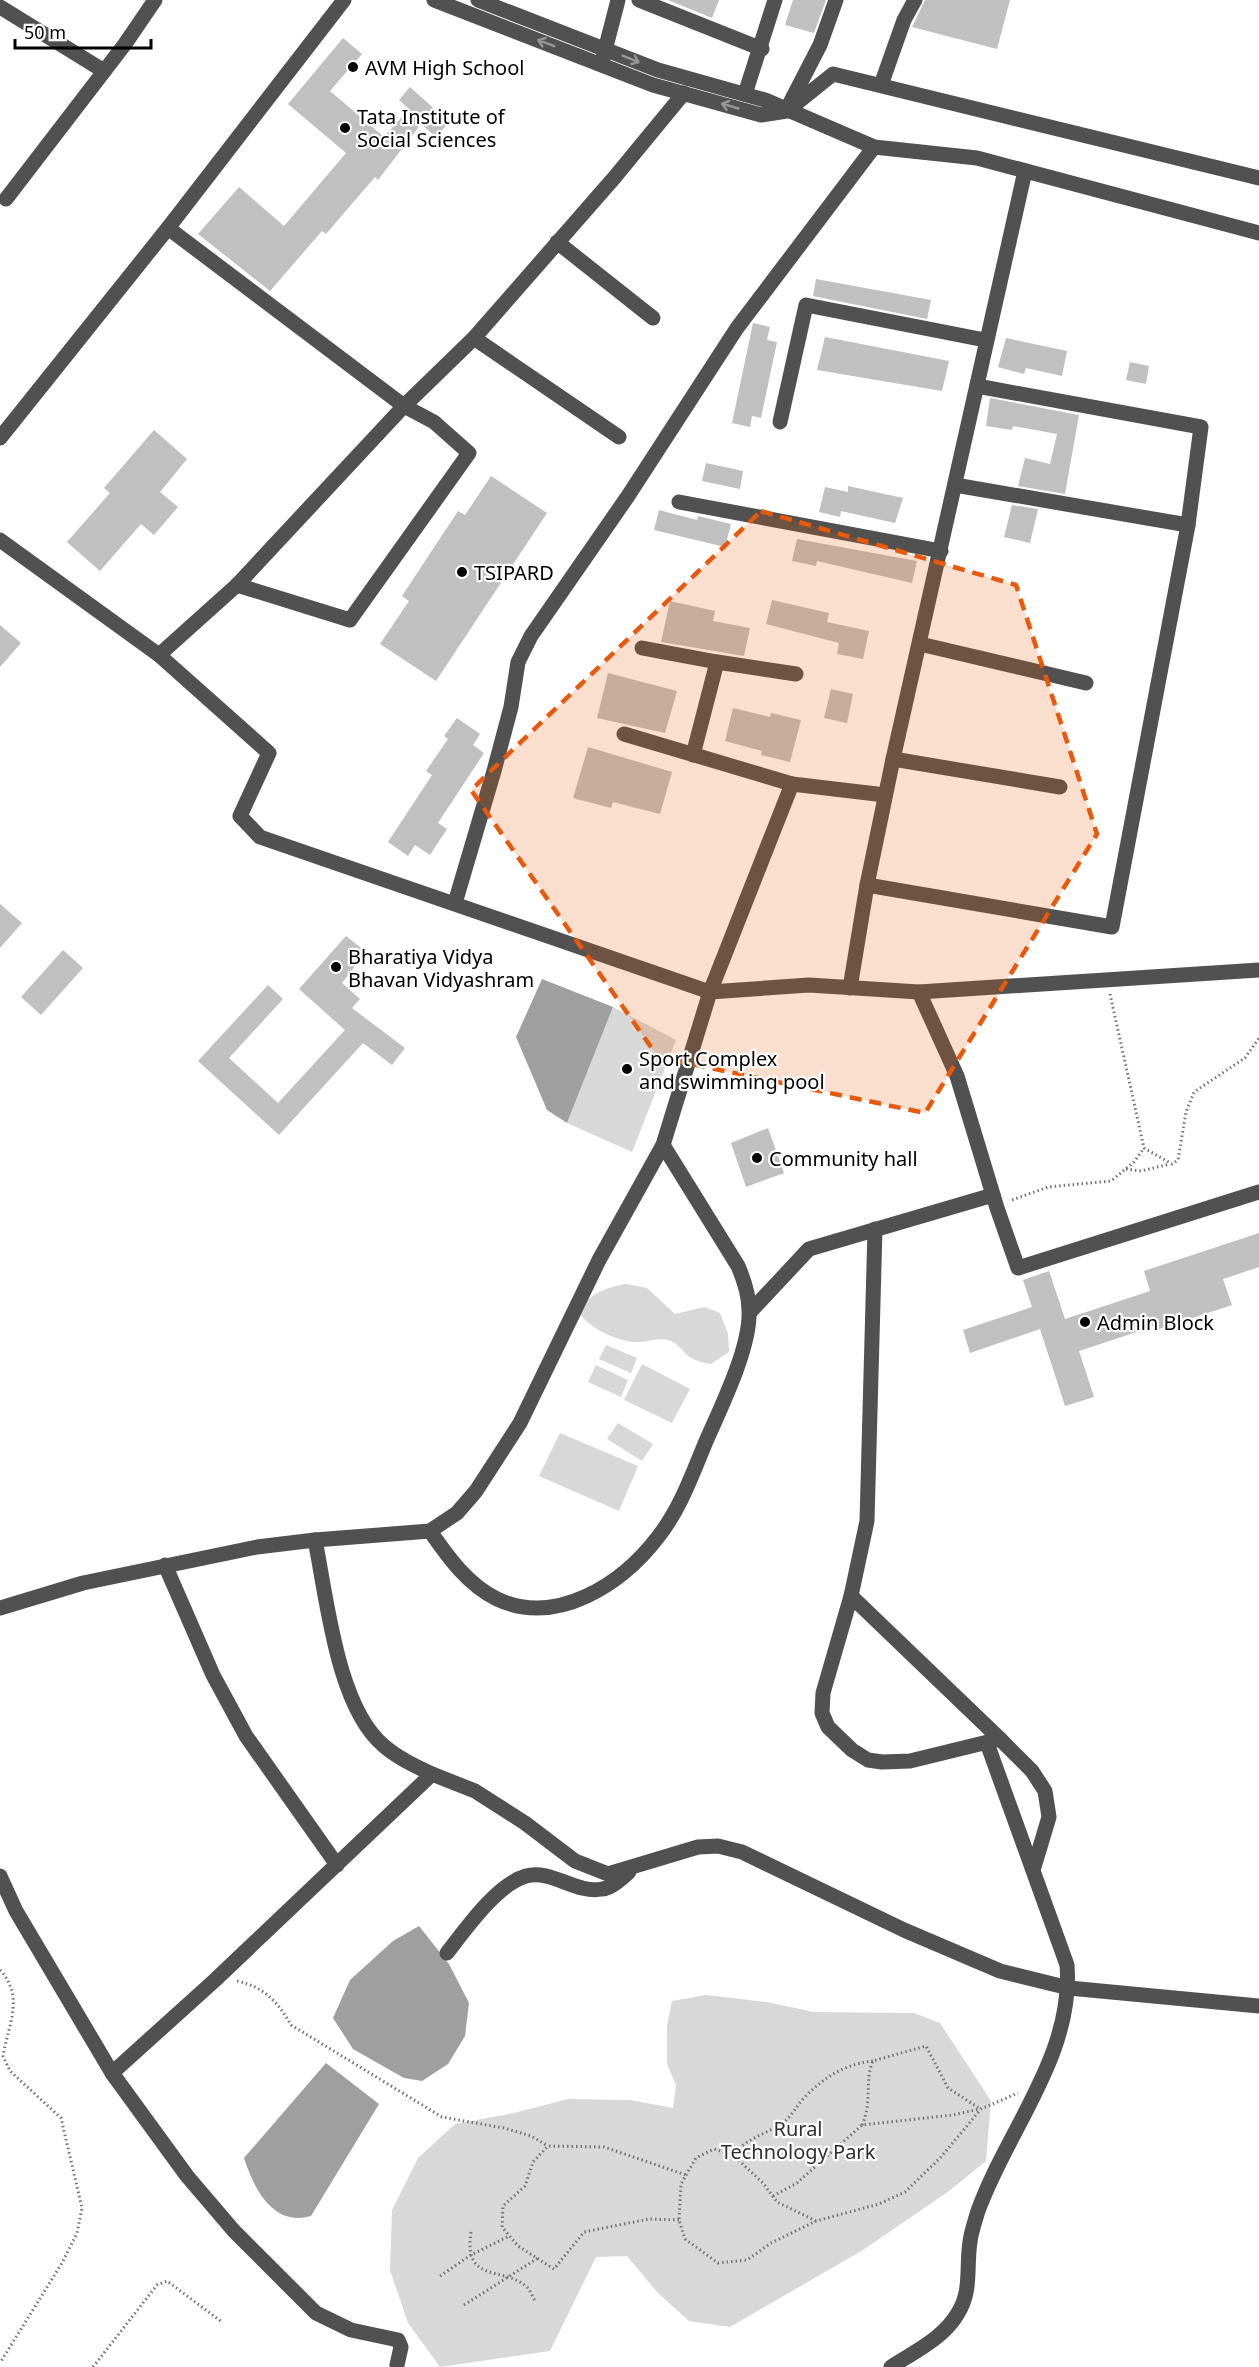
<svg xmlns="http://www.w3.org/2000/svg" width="1259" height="2367" font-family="'Noto Sans',sans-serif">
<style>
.green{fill:#d8d8d8}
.water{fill:#9f9f9f}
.building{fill:#c0c0c0}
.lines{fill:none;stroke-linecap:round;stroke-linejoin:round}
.path{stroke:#737373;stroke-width:3;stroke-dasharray:1.5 3;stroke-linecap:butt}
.minor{stroke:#515151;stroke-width:15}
.oneway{stroke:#979797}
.marked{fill:#e8590c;fill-opacity:0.2;stroke:#e8590c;stroke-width:4.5;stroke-dasharray:12 8;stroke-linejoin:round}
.poi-dot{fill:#000;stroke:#fff;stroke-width:2}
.labels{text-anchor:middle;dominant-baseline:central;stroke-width:4.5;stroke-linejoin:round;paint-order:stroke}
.poi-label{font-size:20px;fill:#000;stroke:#fff;text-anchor:start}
.park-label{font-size:20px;fill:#2f2f2f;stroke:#fff}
</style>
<rect width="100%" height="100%" fill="#fff"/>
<g class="green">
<path d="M613 1007 676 1040 632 1152 567 1123Z"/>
<path d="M626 1284 647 1288 675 1314 705 1307 720 1313 728 1334 729 1352 711 1364C682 1361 685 1345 668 1340 658 1337 649 1342 640 1342 620 1343 590 1329 579 1313 589 1293 605 1288 626 1284Z"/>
<path d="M606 1345 637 1358 631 1373 599 1359Z"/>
<path d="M642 1364 690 1389 672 1423 624 1400Z"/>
<path d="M596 1365 628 1380 621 1397 588 1382Z"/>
<path d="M618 1423 653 1444 642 1461 607 1439Z"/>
<path d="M560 1433 638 1466 619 1511 539 1476Z"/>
<path d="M706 1995 767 2002 814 2012 914 2013 940 2023 991 2101 986 2161 949 2191 863 2250 730 2327 689 2321 658 2293 627 2256 596 2257 550 2351 440 2367 408 2323 390 2270 392 2210 418 2158 455 2124 514 2113 568 2099 630 2100 673 2108 676 2085 667 2064V2026L672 2001Z"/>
</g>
<g class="water">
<path d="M542 979 613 1007 567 1123 547 1110 516 1037Z"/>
<path d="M419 1926 449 1964 469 2003 465 2036 448 2064 422 2081 404 2078 353 2049 333 2018 350 1980 393 1941Z"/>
<path d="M326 2063 379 2104 311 2216C273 2227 254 2189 244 2158Z"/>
</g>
<g class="building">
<path d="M668 0H719L712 18Z"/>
<path d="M793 0H826L814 33 785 25Z"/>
<path d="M925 0H1010L997 49 912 27Z"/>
<path d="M343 38 362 54 330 91 384 137 409 109 399 100 410 87 449 122 436 137 421 124 378 180 375 177 326 234 322 231 270 291 198 234 239 187 284 226 346 153 288 104Z"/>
<path d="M816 279 931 300 927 319 813 296Z"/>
<path d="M753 323 770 327 767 340 777 342 761 418 752 416 750 427 732 423Z"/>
<path d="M825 337 949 361 942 391 817 370Z"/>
<path d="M1006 338 1067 351 1062 376 1026 368 1024 374 998 367Z"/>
<path d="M1130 362 1149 366 1146 384 1126 380Z"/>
<path d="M990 398 1079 415 1065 494 1018 486 1025 458 1050 464 1057 434 1013 426 1012 430 986 426Z"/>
<path d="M154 430 187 459 160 492 178 507 154 535 141 524 100 571 67 542 110 493 104 488Z"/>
<path d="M706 463 743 471 740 489 702 481Z"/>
<path d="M491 476 547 513 436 681 380 644 409 601 402 596 458 511 465 515Z"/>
<path d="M848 486 903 498 895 523 841 511 840 517 819 512 825 487 848 492Z"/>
<path d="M1012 505 1038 509 1030 543 1004 537Z"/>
<path d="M659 510 697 520 698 516 731 524 725 547 654 530Z"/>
<path d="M797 539 917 561 912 583 817 561 816 566 792 561Z"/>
<path d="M772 600 829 613 827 622 869 631 863 659 837 654 839 643 766 624Z"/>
<path d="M670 601 715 611 713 621 750 628 744 656 661 642Z"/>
<path d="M0 625 21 643 0 667Z"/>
<path d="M608 673 677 691 665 733 597 718Z"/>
<path d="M831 689 853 694 847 723 824 718Z"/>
<path d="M733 708 770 717 771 713 801 720 790 762 761 755 762 751 725 741Z"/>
<path d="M457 718 480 734 473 745 484 753 438 823 447 829 430 855 415 845 408 856 388 842 430 778 432 775 426 771 448 739 444 736Z"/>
<path d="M588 747 672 772 660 814 613 802 611 808 573 798Z"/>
<path d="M0 904 22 923 0 948Z"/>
<path d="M346 936 366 952 342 983 360 999 352 1008 405 1048 392 1065 363 1043 279 1135 198 1061 268 985 283 999 229 1058 278 1103 345 1030 299 989Z"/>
<path d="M63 950 83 968 41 1015 21 997Z"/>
<path d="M768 1128 784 1173 746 1187 731 1143Z"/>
<path d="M1259 1233V1267L1223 1279 1232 1305 1159 1329 1158 1325 1079 1351 1094 1397 1065 1406 1040 1329 970 1353 963 1330 1032 1307 1023 1280 1049 1271 1065 1319 1150 1291 1144 1271Z"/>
</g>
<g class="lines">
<g class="path">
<path d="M1110 994 1144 1148 1172 1164 1178 1160 1186 1112 1194 1092 1245 1058 1259 1038"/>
<path d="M1126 1169 1141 1171 1170 1164"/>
<path d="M1012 1200 1048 1187 1111 1181 1134 1162 1144 1148"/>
<path d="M0 1970C25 1997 8 2025 3 2056L10 2071 61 2118 82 2208 77 2233 62 2263 0 2363"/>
<path d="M237 1981C264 1987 278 2002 291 2025L442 2117 504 2128 531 2136 548 2146"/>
<path d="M862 2125C873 2101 864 2080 873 2061L926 2046 948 2088 979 2108"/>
<path d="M733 2155C746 2138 767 2134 784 2122 792 2116 797 2105 805 2097 824 2077 845 2064 873 2061"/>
<path d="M773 2196 797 2183 862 2125 953 2115 979 2109"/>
<path d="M679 2220 649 2219 584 2232 554 2269 518 2246 502 2227 503 2206 525 2186 533 2162 548 2146 604 2147 686 2175"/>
<path d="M816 2221 777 2202 763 2183 733 2155 714 2149 696 2158 681 2184 679 2220 685 2239 718 2263 747 2260 771 2243 816 2221 879 2204 905 2192 941 2157 981 2109 1018 2093"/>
<path d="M471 2232C463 2285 504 2265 528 2288 530 2291 533 2297 535 2301"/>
<path d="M440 2276 471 2255 509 2236"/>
<path d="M464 2305 538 2258"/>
<path d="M93 2367 157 2285 167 2281 222 2322"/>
</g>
<g class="minor">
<path d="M434 0 653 85 761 115 787 111 833 74 1259 178"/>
<path d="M478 0 658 70 765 100 874 147 977 158 1259 233"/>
<path d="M639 0 762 49"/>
<path d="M0 7 104 71"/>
<path d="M603 58 618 0"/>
<path d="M881 85 904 20 915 0"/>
<path d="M745 94 775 0"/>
<path d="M789 105 820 45 836 0"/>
<path d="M6 199 125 44 155 0"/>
<path d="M168 228 404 406 434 422 469 453 350 620 237 585"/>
<path d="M557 242 653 318"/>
<path d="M474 338 619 437"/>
<path d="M780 422 806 305 985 340"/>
<path d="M0 438 168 228 344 0"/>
<path d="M955 485 1188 525"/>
<path d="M679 502 941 551"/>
<path d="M0 540 159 655 269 753 240 816 260 837 710 992 809 985 919 992 1259 970"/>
<path d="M920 644 1086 683"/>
<path d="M642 648 717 662"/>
<path d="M159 655 237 585 404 406 474 338 614 178 684 93"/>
<path d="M693 755 717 662 796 674"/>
<path d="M893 759 1060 787"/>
<path d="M792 784 885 795"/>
<path d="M867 885 1112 927 1188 525 1201 427 977 386"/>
<path d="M455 903 494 771 511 707 518 662 531 636 628 496 737 328 874 147"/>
<path d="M850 988 867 885 893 759 1025 171"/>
<path d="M919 992 957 1076 997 1208 1018 1268 1259 1192"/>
<path d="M875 1229 867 1521 851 1596 823 1693 822 1713 828 1727 852 1750 868 1760 882 1762 910 1761 1000 1739"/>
<path d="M750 1312 809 1249 993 1195"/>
<path d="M430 1531C448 1557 468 1585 497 1599 557 1627 622 1584 658 1537 681 1508 693 1472 707 1439 722 1405 751 1346 749 1310 749 1294 744 1280 738 1266L663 1145"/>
<path d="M315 1540 430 1531 457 1513 476 1491 520 1423 599 1260 663 1145 710 992 792 784 624 734"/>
<path d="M165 1565 213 1675 246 1736 337 1865"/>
<path d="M851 1596 1000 1739 1032 1771 1045 1791 1049 1817 1034 1867"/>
<path d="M0 1608 83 1583 257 1547 315 1540C327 1599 337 1707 384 1746 398 1758 415 1766 432 1774L214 1981 112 2073"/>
<path d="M432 1774 475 1791 525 1823 575 1861 608 1874 698 1847 718 1846 742 1852 904 1930 1000 1971 1069 1988 1259 2006"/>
<path d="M0 1876 16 1911 112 2073 187 2176 234 2231 316 2313 351 2330 398 2340 401 2347 397 2365"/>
<path d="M447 1953C465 1930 497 1884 526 1876 551 1869 576 1894 602 1889 612 1888 622 1878 629 1872"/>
<path d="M891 2367C914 2352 944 2338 958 2313 972 2291 966 2267 970 2242 971 2232 975 2221 978 2211 1007 2130 1074 2055 1067 1965L987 1743"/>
</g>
</g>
<defs><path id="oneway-shaft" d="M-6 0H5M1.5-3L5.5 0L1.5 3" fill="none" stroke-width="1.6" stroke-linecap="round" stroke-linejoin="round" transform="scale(1.5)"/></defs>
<g class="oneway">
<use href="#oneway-shaft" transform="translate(546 43) rotate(-159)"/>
<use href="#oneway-shaft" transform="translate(631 59) rotate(22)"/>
<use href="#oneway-shaft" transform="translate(730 106) rotate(-164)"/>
</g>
<path class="marked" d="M761 511 1016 585 1097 834 925 1113 658 1057 471 790Z"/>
<g class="poi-dot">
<circle cx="353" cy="67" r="6"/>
<circle cx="345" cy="128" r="6"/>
<circle cx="462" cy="572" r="6"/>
<circle cx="336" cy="967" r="6"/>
<circle cx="627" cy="1069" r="6"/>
<circle cx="757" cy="1158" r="6"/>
<circle cx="1085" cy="1322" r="6"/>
</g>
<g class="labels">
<g class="poi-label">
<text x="365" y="67">AVM High School</text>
<text x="357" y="116">Tata Institute of<tspan x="357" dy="23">Social Sciences</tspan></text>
<text x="474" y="572">TSIPARD</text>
<text x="348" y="956">Bharatiya Vidya<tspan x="348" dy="23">Bhavan Vidyashram</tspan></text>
<text x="639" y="1058">Sport Complex<tspan x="639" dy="23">and swimming pool</tspan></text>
<text x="769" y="1158">Community hall</text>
<text x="1097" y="1322">Admin Block</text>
</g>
<g class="park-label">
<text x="798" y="2128">Rural<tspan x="798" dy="23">Technology Park</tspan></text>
</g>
</g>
<path d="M15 39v9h136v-9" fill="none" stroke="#000000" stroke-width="3"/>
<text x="24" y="39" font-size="18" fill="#000000" stroke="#ffffff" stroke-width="4.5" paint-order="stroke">50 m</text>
</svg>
